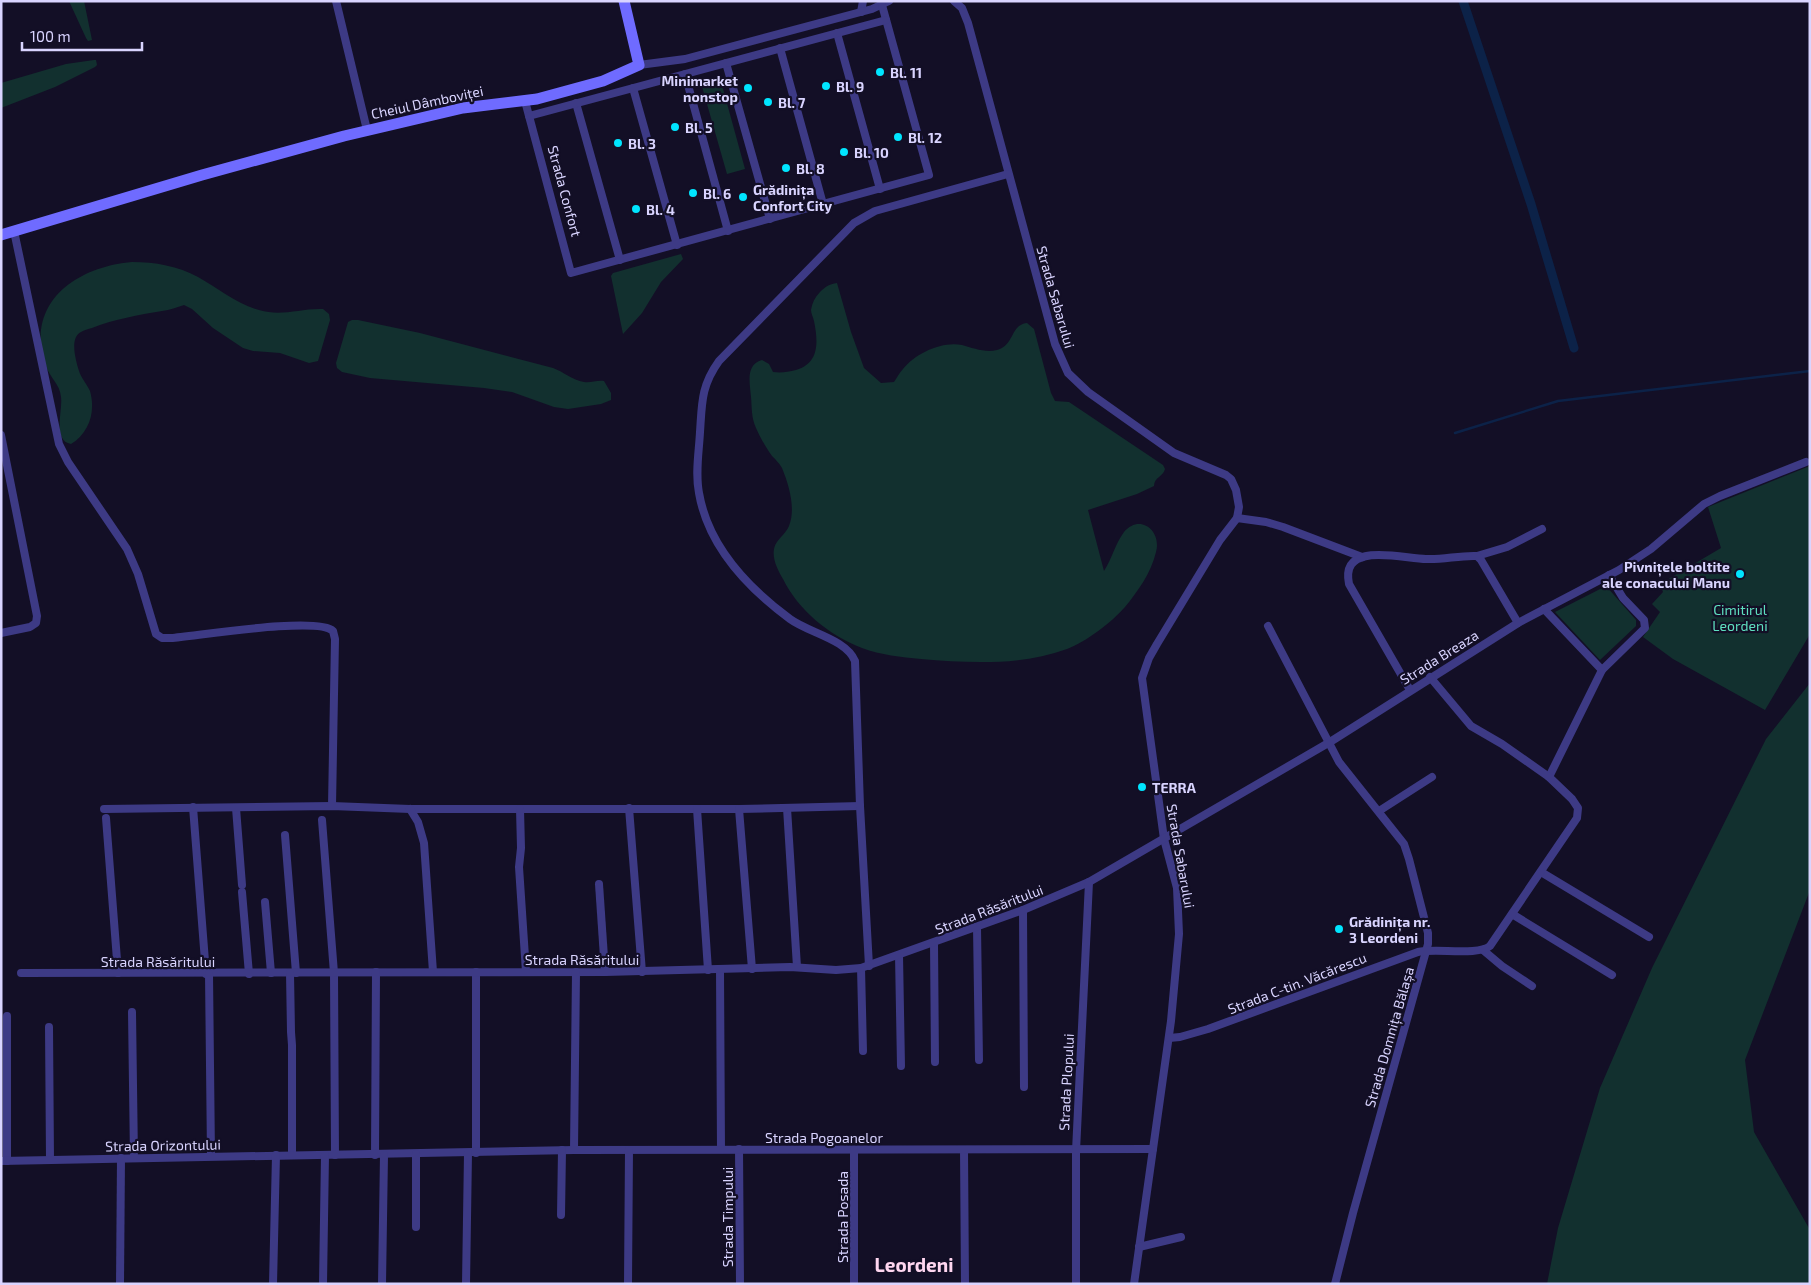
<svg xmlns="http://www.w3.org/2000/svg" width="1811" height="1285" font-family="'Exo 2',sans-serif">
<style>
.green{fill:#12302f}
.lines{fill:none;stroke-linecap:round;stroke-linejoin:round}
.stream{stroke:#0c2248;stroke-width:2.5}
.canal{stroke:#0c2248;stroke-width:9}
.street{stroke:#3d3a85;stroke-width:8}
.secondary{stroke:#6f6bff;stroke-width:11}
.poi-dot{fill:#00e5ff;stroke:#130f26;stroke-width:2}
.labels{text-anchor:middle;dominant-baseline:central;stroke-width:4.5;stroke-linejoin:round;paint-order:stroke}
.poi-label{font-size:14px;font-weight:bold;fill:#d9d4ff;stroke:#130f26;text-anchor:start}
.street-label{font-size:14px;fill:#d9d4ff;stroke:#130f26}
.park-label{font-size:14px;fill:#5fe0c0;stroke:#130f26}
.district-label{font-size:19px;font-weight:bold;fill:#ffd6f0;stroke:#130f26}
</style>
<rect width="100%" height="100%" fill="#130f26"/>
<g class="green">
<path d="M69 1H84L92 40 88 41 86 38Z"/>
<path d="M94 60H96L97 65 95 67 55 87 1 108V83L66 64Z"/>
<path d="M720 78 745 169 727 174 701 83Z"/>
<path d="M681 254 683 259 661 282 642 313 623 334 611 276 613 273Z"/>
<path d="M132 262C155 262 178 266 198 277 218 288 236 304 259 310 282 317 300 308 323 309L329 314 330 320 318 361 309 363 280 353 253 351 243 348 213 328 192 309 184 305C177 307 170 310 162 311 138 315 115 319 92 328 88 329 84 330 81 332 69 338 76 361 79 371 81 378 87 384 90 391 96 412 89 433 71 444 52 441 63 410 61 397 60 384 50 378 46 366 24 304 75 267 132 262Z"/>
<path d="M837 283 851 332 864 368 881 383 894 382C897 378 899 373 903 369 916 353 942 341 962 345 973 348 985 353 997 350 1015 345 1010 325 1027 323L1034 329 1051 393 1055 401 1069 402 1163 465 1165 469C1163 477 1154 477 1154 486L1137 494 1088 510 1104 571C1112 559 1115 544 1124 532 1140 513 1162 531 1156 552 1151 573 1138 591 1125 607 1112 622 1086 642 1067 649 1021 666 969 663 921 659 901 657 881 655 862 648 830 636 798 610 783 579 777 569 769 553 777 542 781 536 786 533 789 526 796 509 789 485 782 468 779 463 776 460 772 456 766 448 760 437 756 428 751 417 752 408 751 397 750 383 745 365 762 360L769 364 773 372C781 373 788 372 796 370 820 363 818 341 814 321 813 317 811 313 811 310 812 303 815 297 820 292 825 287 829 284 837 283Z"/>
<path d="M352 320H358L420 333 553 368C564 372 572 380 584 382 591 383 597 380 604 381L611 393V400L601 404 568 409 554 407 512 392 484 388 370 378 342 372 337 368 336 363 346 329 348 322Z"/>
<path d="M1810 466V634L1765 710 1673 659 1643 637 1660 612 1652 604 1663 592 1660 584 1721 548 1708 507Z"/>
<path d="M1606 586 1636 620V626L1600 660 1555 612Z"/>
<path d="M1810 683V890L1745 1060 1754 1132 1810 1230V1284H1547L1558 1228 1600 1088 1652 968 1766 739Z"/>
</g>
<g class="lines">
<path class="stream" d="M1455 433 1558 401 1810 371"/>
<path class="canal" d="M1463 1 1531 204 1574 348"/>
<g class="street">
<path d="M336 1 367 130"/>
<path d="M954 1 962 8 968 23 1055 344 1068 373 1088 392 1174 453 1226 475 1231 479 1236 490 1239 507 1237 518 1220 540 1157 644 1149 658 1142 678 1164 839 1177 888 1179 934 1171 1021 1134 1284"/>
<path d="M861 12 863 1"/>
<path d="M837 33 880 189"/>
<path d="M780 48 823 204"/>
<path d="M726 63 770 219"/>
<path d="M639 65 685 59 872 9 889 1"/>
<path d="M685 74 728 231"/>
<path d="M633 88 677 245"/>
<path d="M525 101 571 273 929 175 882 5"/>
<path d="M576 103 620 260"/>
<path d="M529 116 886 20"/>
<path d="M14 231 59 444 68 462 127 549 138 574 156 634 162 638H171C197 636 318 616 333 631L335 639 332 806"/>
<path d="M1 435 37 616 36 623 30 627 1 633"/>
<path d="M1237 518 1266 522 1283 527 1362 557"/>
<path d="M1477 556 1507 547 1542 529"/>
<path d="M1544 609 1602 670"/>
<path d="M1268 626 1339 762 1404 844 1409 859 1428 933V944L1353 1213 1335 1284"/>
<path d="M1410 690 1349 584C1340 540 1403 559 1426 559 1443 560 1460 555 1477 556L1481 560 1518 623"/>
<path d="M1549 777 1602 670 1645 628 1644 620 1623 598 1609 575"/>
<path d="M193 807 206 974"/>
<path d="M236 808 242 885"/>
<path d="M629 808 642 972"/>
<path d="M787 808 797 967"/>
<path d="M104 809 332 806 410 809H739L860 806"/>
<path d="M410 809 418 822 424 843 433 972"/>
<path d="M520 809 521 848 519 867 526 972"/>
<path d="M697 809 708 970"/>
<path d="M739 809 752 969"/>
<path d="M1379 811 1432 777"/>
<path d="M106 818 118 973"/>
<path d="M322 820 334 973 335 1155"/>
<path d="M285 835 296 973"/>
<path d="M1541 872 1649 937"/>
<path d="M599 884 605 972"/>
<path d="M242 892 249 974"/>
<path d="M265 902 271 973"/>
<path d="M1023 910 1024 1087"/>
<path d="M1512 914 1612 975"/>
<path d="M977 927 979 1060"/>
<path d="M934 943 935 1062"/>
<path d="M1483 950 1502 966 1532 986"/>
<path d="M899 955 901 1066"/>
<path d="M869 966 860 806 855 661C846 639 809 633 790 619 748 588 708 546 699 493 695 473 699 452 700 432 702 403 701 386 719 361L854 223 875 211 1008 174"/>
<path d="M861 968 863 1051"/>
<path d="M720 970 721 1149"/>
<path d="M476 972V1153"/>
<path d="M21 973 605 972 790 967 836 970 861 968 1023 910 1089 882 1330 742 1518 623 1619 570 1651 549 1704 504 1720 496 1806 462"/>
<path d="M290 973 291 1032 292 1045V1155"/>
<path d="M209 974 211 1156"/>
<path d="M132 1012 134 1158"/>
<path d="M7 1016V1161"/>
<path d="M49 1027 50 1160"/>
<path d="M1169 1038 1180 1037 1208 1029 1418 952C1436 948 1478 956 1490 946L1577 818 1578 808 1572 799 1549 777 1502 744 1471 726 1430 677"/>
<path d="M739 1149 740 1284"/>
<path d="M574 1150 576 972"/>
<path d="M964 1150 965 1284"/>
<path d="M375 1155 376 972"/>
<path d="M1 1161 574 1150 1153 1149"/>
<path d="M561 1215 562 1150"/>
<path d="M416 1227V1154"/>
<path d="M1139 1247 1181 1237"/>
<path d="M120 1284 121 1158"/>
<path d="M273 1284 276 1155"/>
<path d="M323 1284 325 1155"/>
<path d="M382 1284 384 1155"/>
<path d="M466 1284 468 1153"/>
<path d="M628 1284 629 1150"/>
<path d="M854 1284V1150"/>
<path d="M1076 1284V1151L1089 882"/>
</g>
<path class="secondary" d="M1 235 202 175 344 136 463 108 537 99 603 81 639 65 624 1"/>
</g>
<g class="poi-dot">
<circle cx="880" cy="72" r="5"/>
<circle cx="826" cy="86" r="5"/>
<circle cx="748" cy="88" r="5"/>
<circle cx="768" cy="102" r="5"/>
<circle cx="675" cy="127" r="5"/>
<circle cx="898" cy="137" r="5"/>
<circle cx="618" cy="143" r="5"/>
<circle cx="844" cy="152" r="5"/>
<circle cx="786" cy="168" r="5"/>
<circle cx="693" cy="193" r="5"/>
<circle cx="743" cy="197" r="5"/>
<circle cx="636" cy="209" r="5"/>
<circle cx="1740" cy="574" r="5"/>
<circle cx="1142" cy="787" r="5"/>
<circle cx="1339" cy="929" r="5"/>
</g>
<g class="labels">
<g class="poi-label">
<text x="890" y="72">Bl. 11</text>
<text x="738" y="80" text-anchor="end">Minimarket<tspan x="738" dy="16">nonstop</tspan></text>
<text x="836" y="86">Bl. 9</text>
<text x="778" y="102">Bl. 7</text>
<text x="685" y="127">Bl. 5</text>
<text x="908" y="137">Bl. 12</text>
<text x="628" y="143">Bl. 3</text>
<text x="854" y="152">Bl. 10</text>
<text x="796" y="168">Bl. 8</text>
<text x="753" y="189">Grădinița<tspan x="753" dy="16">Confort City</tspan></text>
<text x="703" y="193">Bl. 6</text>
<text x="646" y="209">Bl. 4</text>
<text x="1730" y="566" text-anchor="end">Pivnițele boltite<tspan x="1730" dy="16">ale conacului Manu</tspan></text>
<text x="1152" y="787">TERRA</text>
<text x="1349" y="921">Grădinița nr.<tspan x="1349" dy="16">3 Leordeni</tspan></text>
</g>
<g class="street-label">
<text transform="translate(427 102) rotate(-12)">Cheiul Dâmboviței</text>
<text transform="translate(565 191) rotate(75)">Strada Confort</text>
<text transform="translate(1056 297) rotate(74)">Strada Sabarului</text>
<text transform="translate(1439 657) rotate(-32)">Strada Breaza</text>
<text transform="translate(1181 856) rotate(80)">Strada Sabarului</text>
<text transform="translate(989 909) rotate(-21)">Strada Răsăritului</text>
<text x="582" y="959">Strada Răsăritului</text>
<text x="158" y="961">Strada Răsăritului</text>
<text transform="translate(1297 983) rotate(-21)">Strada C-tin. Văcărescu</text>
<text transform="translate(1389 1037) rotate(-74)">Strada Domnița Bălașa</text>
<text transform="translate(1066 1082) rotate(-87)">Strada Plopului</text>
<text x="824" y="1137">Strada Pogoanelor</text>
<text transform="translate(163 1145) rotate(-1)">Strada Orizontului</text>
<text transform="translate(727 1217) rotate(-90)">Strada Timpului</text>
<text transform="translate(842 1217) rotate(-90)">Strada Posada</text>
</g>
<g class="park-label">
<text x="1740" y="609">Cimitirul<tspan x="1740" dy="16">Leordeni</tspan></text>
</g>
<g class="district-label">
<text x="914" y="1264">Leordeni</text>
</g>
</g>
<rect width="1811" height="1285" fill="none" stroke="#d9d4ff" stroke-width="5"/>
<path d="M22 42v8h120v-8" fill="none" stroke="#d9d4ff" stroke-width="2.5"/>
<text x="30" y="42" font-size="15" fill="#d9d4ff" stroke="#130f26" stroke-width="4" paint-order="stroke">100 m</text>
</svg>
